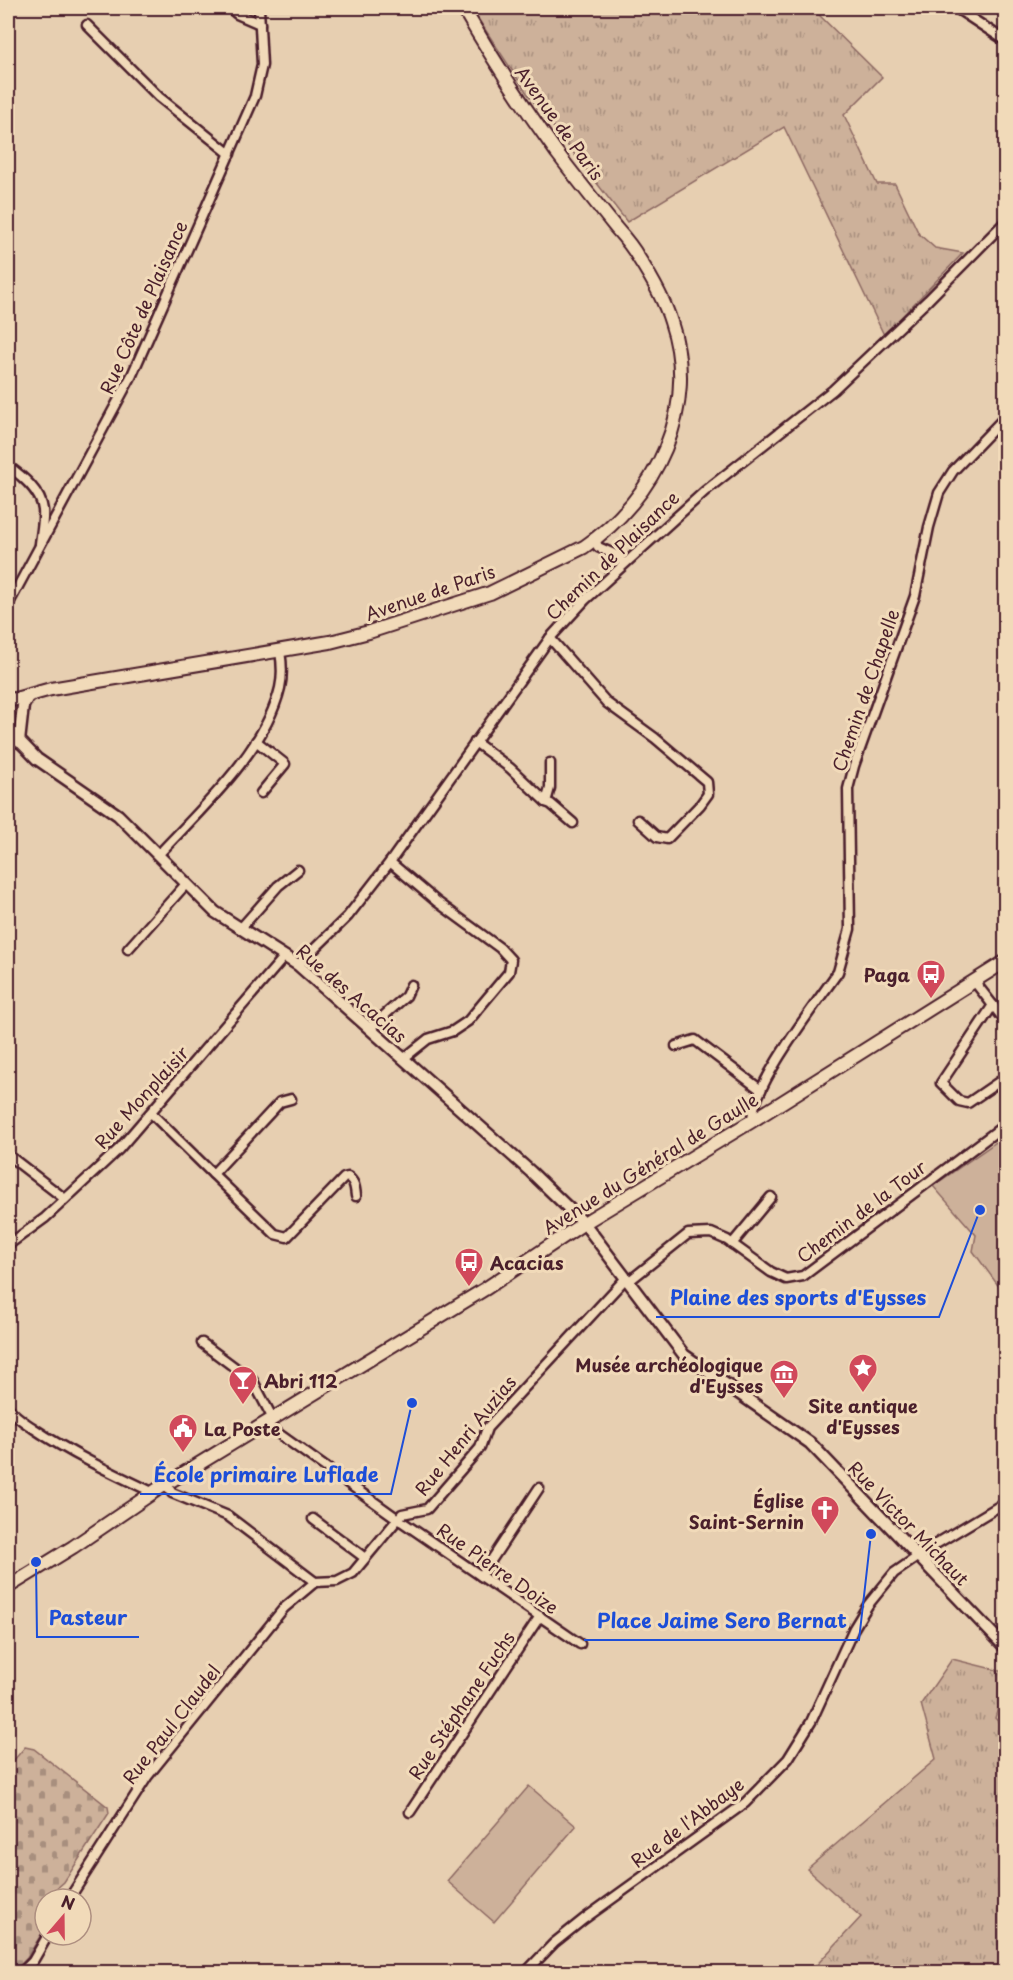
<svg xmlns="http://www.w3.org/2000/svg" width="1013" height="1980" font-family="'Playpen Sans',sans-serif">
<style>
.grass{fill:url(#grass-tufts);stroke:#8c6862;stroke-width:1.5}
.cemetery{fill:url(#cemetery-stones);stroke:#8c6862;stroke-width:1.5}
.park{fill:#cdb19a;stroke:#8c6862;stroke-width:1.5}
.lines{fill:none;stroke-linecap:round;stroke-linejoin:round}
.minor-casing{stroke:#4a1f2b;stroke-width:13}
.tertiary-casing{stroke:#4a1f2b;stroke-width:15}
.secondary-casing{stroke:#4a1f2b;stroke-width:16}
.minor{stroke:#f1dab9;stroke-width:8}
.tertiary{stroke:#f1dab9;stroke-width:10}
.secondary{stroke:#f1dab9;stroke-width:12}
.labels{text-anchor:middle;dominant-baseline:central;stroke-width:6;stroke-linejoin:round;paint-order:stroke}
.street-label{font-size:18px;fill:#4a1f2b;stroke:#f1dab9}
.poi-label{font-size:18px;font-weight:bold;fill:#4a1f2b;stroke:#f1dab9;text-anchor:end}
.leader{fill:none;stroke:#1d4ed8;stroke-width:2}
.callout-dot{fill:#1d4ed8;stroke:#f1dab9;stroke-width:2}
.callout-label{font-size:20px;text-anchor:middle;font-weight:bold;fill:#1d4ed8;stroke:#f1dab9;stroke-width:6;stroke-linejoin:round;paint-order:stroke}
</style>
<defs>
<pattern id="grass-tufts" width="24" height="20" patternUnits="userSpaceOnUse" patternTransform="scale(1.5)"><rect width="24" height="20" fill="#cdb19a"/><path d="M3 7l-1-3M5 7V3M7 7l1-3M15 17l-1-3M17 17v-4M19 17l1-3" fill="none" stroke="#a88f7e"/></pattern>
<pattern id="cemetery-stones" width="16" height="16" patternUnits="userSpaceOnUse" patternTransform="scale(1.5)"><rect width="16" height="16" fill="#cdb19a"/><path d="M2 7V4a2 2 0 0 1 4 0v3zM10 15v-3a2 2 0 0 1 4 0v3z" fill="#a88f7e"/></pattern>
</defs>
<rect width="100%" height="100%" fill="#e7cfb1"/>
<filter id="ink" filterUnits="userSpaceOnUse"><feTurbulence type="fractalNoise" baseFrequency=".0167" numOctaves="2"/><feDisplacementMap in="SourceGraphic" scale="12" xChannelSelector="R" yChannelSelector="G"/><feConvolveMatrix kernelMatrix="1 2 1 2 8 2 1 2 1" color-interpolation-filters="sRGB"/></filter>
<g filter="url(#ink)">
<g class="grass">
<path d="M471 8H812L882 77 844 115 877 184H895L919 234 935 248 963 253 884 335 784 127 627 222 527 93Z"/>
<path d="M952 1659 1005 1672V1686L995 1718 1006 1730 1005 1972H810L861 1917 807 1869 936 1759 921 1704Z"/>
</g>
<path class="cemetery" d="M25 1747 34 1749 108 1807 109 1813 64 1882 47 1897 49 1899H45V1928L27 1958 13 1972H8V1767Z"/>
<g class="park">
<path d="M1005 1136V1295L973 1251 976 1235 933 1186Z"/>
<path d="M529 1786 576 1826 494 1922 447 1881Z"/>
</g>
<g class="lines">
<g class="minor-casing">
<g id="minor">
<path d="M230 8 237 14 260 24"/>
<path d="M956 8 1006 41"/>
<path d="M87 25 159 97 230 154"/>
<path d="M8 466C22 476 41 491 43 510 44 521 41 534 40 544"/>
<path d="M595 539 598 547 616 555 624 563"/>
<path d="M8 605 132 375 255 96 262 65 259 8"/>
<path d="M550 638 607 703 655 738 707 782 708 794 700 805 667 839 657 837 638 820"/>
<path d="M256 741 285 764 261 793"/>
<path d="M475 742 510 768 546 802 550 788V763"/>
<path d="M546 802 551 804 573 823"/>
<path d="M158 855C201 809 265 751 280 688 283 675 282 663 280 651"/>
<path d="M390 862 436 901 500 948 511 960 509 972 468 1021 453 1031 428 1039 403 1059"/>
<path d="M241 928 278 886 298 870"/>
<path d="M128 949 186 884"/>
<path d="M298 965 348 916 390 862 550 638 585 600 705 491 833 390 928 300 1006 221"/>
<path d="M974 981 1006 1022"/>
<path d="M993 1005 941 1083 959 1101 968 1103 1006 1077"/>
<path d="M369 1029 406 996 411 985"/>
<path d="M676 1046 695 1040 761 1090"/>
<path d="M151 1113 213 1174 280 1102 291 1099"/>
<path d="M752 1121C752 1085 816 1004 838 972L850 929 848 789 854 766 915 596 929 527 939 493 953 471 1006 416"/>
<path d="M8 1155 65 1199"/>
<path d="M213 1174 275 1234 287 1237 344 1178 348 1177C355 1182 355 1188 356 1196"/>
<path d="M732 1244 771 1197"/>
<path d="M8 1245 45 1218 119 1149 285 956"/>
<path d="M628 1282 688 1234 711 1233 727 1240 771 1272 786 1279 803 1276 1006 1124"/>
<path d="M202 1343 253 1381 273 1419"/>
<path d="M8 1407C14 1416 24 1422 33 1428 70 1453 110 1472 150 1491L152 1494"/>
<path d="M265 1424 398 1519 580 1644"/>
<path d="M166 1484 172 1493 228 1516 315 1582 337 1581 353 1573 402 1514 427 1509 480 1448 487 1428 626 1278"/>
<path d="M313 1519 365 1558"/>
<path d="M481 1576 539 1488"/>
<path d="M410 1812 540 1616"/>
<path d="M69 1899 147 1777 284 1608 315 1582"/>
<path d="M22 1972 33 1961 48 1935"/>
<path d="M526 1972 554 1943 584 1919 745 1803 788 1759 811 1722 854 1628 868 1605 894 1573 936 1544 1006 1502"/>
</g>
</g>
<g class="tertiary-casing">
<g id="tertiary">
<path d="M8 729 37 759 118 815 215 912 298 965 531 1172 584 1223 684 1355 810 1443 1006 1648"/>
<path d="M19 742 23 706 29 695"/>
</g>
</g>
<g class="secondary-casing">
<g id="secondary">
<path d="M8 701 51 689 330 642 369 632 490 593 584 547C656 498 700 408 671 322 664 299 651 277 638 257 632 246 624 237 616 228 596 203 576 178 557 153 523 106 492 58 463 8"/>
<path d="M8 1587 73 1547 161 1487 485 1289 584 1223 752 1121 1006 961"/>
</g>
</g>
<use href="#minor" class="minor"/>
<use href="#tertiary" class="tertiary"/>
<use href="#secondary" class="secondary"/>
</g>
</g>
<defs>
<g id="bus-pin" transform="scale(1.5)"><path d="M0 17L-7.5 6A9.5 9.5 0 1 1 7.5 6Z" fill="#d1495b" stroke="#f1dab9"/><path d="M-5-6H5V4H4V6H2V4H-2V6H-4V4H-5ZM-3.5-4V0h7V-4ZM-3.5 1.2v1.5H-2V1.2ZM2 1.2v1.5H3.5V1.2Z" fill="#fff"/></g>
<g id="sight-pin" transform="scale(1.5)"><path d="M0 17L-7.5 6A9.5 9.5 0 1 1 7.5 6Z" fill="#d1495b" stroke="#f1dab9"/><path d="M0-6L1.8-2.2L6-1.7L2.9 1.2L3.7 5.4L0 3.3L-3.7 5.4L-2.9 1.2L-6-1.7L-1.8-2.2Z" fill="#fff"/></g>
<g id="museum-pin" transform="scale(1.5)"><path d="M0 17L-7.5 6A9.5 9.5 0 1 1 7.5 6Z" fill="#d1495b" stroke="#f1dab9"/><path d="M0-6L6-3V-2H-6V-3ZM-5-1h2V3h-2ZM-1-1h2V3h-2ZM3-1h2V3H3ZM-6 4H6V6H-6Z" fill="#fff"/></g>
<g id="bar-pin" transform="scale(1.5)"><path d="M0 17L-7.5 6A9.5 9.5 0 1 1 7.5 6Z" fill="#d1495b" stroke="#f1dab9"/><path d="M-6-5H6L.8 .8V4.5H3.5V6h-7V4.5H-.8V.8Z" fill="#fff"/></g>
<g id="civic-pin" transform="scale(1.5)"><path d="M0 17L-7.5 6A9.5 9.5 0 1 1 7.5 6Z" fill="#d1495b" stroke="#f1dab9"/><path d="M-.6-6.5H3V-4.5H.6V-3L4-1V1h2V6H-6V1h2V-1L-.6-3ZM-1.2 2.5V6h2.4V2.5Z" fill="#fff"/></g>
<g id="church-pin" transform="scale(1.5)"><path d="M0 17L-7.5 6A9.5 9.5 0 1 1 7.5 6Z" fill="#d1495b" stroke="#f1dab9"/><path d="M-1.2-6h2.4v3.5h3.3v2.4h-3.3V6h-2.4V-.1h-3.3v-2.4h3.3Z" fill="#fff"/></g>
</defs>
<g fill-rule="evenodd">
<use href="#bus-pin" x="931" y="974"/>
<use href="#bus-pin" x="469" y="1262"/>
<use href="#sight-pin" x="863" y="1368"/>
<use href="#museum-pin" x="784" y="1374"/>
<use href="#bar-pin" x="243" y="1380"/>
<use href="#civic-pin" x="183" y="1428"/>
<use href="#church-pin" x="825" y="1510"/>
</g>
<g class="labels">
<g class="street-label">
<text transform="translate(560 123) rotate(54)">Avenue de Paris</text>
<text transform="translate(143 307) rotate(-66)">Rue Côte de Plaisance</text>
<text transform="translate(612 555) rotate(-44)">Chemin de Plaisance</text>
<text transform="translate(430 592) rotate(-19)">Avenue de Paris</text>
<text transform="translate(865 690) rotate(-71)">Chemin de Chapelle</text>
<text transform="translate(352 993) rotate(41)">Rue des Acacias</text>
<text transform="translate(141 1097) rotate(-48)">Rue Monplaisir</text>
<text transform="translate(650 1163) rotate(-32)">Avenue du Général de Gaulle</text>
<text transform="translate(861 1211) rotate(-37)">Chemin de la Tour</text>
<text transform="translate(465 1435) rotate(-51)">Rue Henri Auzias</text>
<text transform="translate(909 1523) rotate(46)">Rue Victor Michaut</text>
<text transform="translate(498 1568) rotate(35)">Rue Pierre Doize</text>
<text transform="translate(461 1705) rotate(-56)">Rue Stéphane Fuchs</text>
<text transform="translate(171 1724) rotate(-52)">Rue Paul Claudel</text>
<text transform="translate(687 1822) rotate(-37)">Rue de l'Abbaye</text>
</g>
<g class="poi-label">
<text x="910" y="974">Paga</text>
<text x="490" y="1262" text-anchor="start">Acacias</text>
<text x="763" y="1364">Musée archéologique<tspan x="763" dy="21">d'Eysses</tspan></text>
<text x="264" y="1380" text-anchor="start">Abri 112</text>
<text x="863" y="1405" text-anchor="middle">Site antique<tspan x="863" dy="21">d'Eysses</tspan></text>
<text x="204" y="1428" text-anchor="start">La Poste</text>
<text x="804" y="1500">Église<tspan x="804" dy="21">Saint-Sernin</tspan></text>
</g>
</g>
<path class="leader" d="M980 1210L939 1317H656M412 1403L391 1494H140M36 1562L37 1637H139M871 1534L859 1640H584"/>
<g class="callout-dot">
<circle cx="980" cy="1210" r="6"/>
<circle cx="412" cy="1403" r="6"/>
<circle cx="36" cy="1562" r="6"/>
<circle cx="871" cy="1534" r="6"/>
</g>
<g class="callout-label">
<text x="798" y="1305">Plaine des sports d'Eysses</text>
<text x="266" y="1482">École primaire Luflade</text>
<text x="88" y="1625">Pasteur</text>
<text x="722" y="1628">Place Jaime Sero Bernat</text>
</g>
<rect width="1013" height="1980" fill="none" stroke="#f1dab9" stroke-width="30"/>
<rect x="15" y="15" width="983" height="1950" fill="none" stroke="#4a1f2b" stroke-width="2" filter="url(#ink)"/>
<g transform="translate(63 1917) rotate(20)"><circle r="28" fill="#f1dab9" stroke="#ae8f80" stroke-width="1.5"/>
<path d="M0-4.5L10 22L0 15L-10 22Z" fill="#d1495b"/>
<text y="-9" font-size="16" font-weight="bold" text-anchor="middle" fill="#4a1f2b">N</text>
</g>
</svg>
